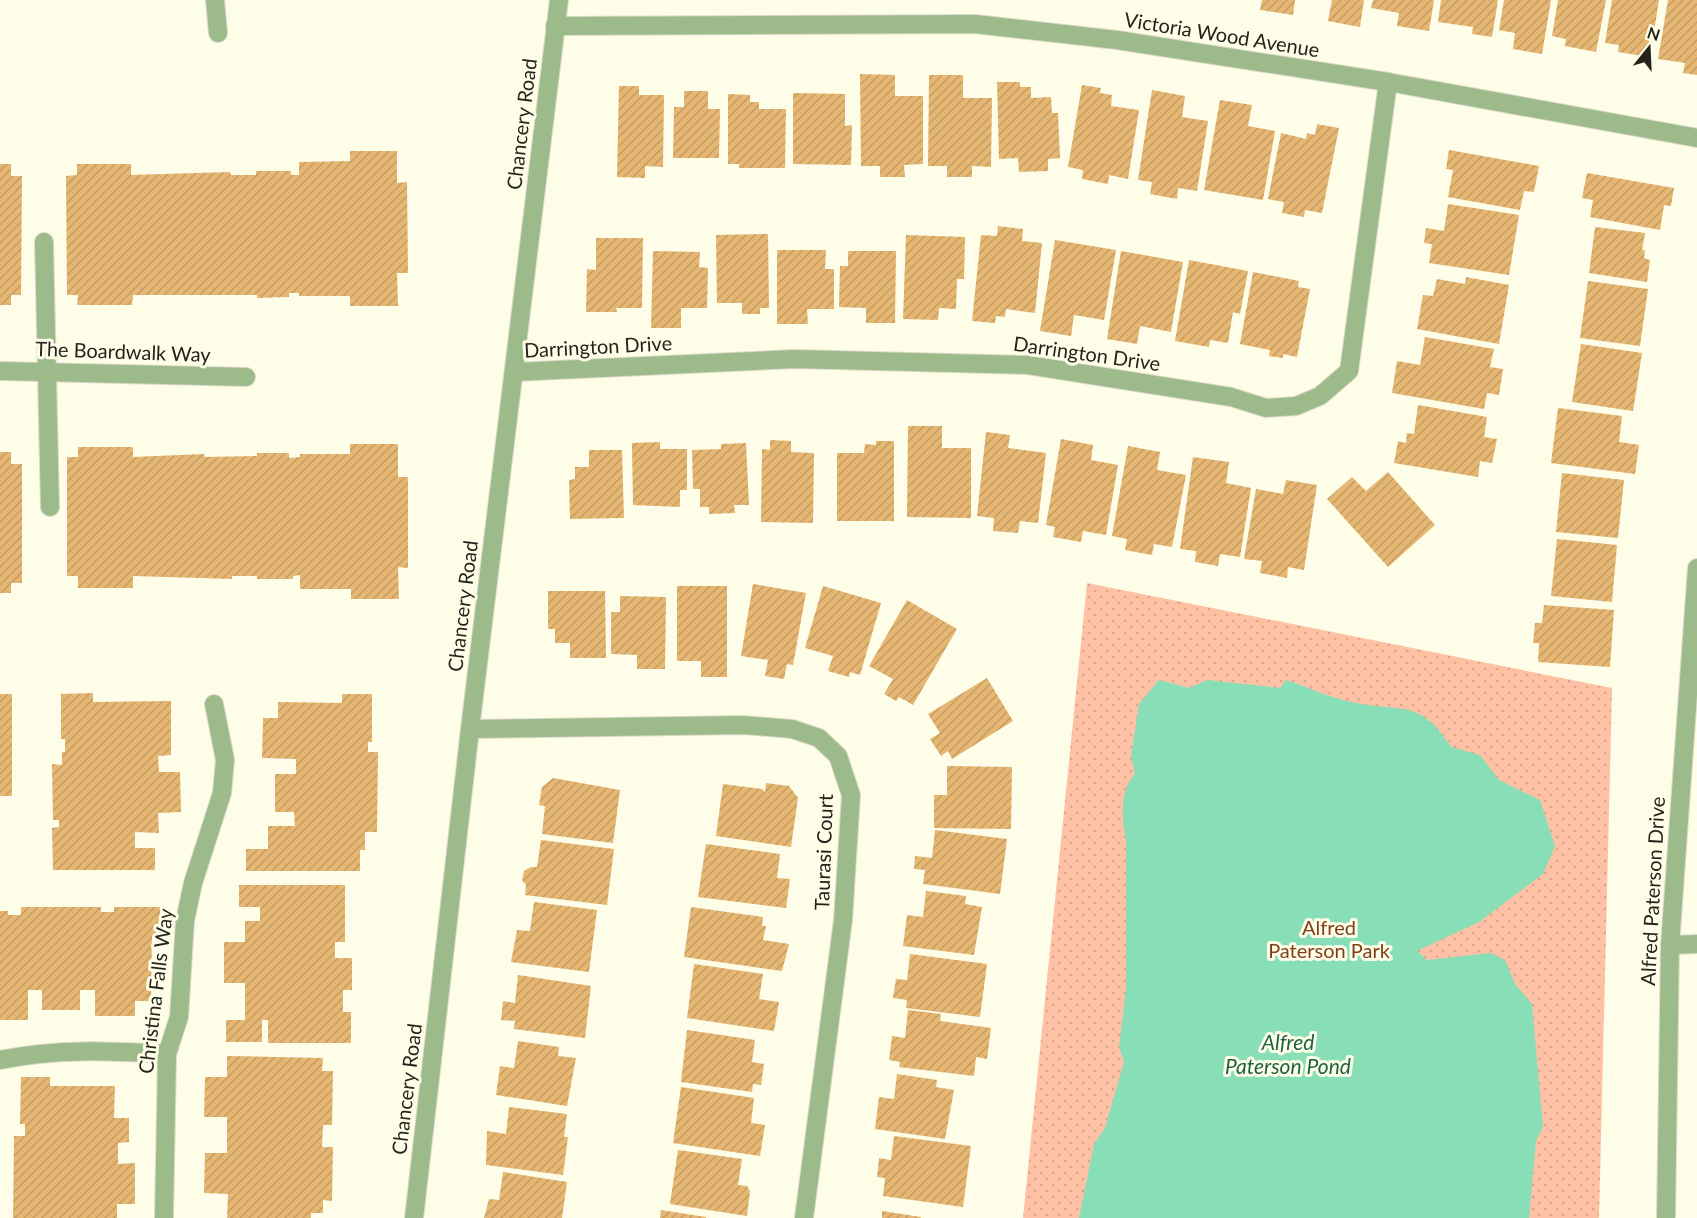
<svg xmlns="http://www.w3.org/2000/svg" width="1697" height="1218" font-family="Lato,sans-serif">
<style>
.park{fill:url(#park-dots)}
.water{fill:#88deb6}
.building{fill:url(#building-hatch)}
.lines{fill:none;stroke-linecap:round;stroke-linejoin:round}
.minor-casing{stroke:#dbdac7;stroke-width:20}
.minor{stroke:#9dba8b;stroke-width:18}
.labels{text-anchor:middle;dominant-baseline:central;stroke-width:6;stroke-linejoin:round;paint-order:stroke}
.street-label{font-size:20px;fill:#24241c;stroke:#fefde8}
.park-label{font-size:20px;fill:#823e1b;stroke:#fefde8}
.water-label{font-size:21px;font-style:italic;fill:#1e5f45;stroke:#fefde8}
</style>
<defs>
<pattern id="park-dots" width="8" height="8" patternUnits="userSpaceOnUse" patternTransform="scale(1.5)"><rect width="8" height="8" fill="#fec1a6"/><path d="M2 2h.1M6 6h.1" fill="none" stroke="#daa68e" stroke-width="1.8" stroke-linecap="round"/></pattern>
<pattern id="building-hatch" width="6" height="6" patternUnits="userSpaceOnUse" patternTransform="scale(1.5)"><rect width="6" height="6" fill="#e6b673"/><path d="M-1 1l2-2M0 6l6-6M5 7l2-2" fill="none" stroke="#c59c63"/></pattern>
</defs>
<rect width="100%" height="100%" fill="#fefde8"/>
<path class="park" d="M1087 583 1612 688 1599 1218H1023Z"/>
<path class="water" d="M1159 680 1189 688 1207 680 1280 688 1286 680C1308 687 1330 698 1352 702 1399 713 1420 697 1451 747L1480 755 1499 780 1540 800 1555 846 1543 874 1479 922 1417 951 1427 960 1491 953 1505 960 1515 984 1532 1004 1543 1127 1536 1141 1529 1218H1079L1094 1144 1105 1128 1124 1062 1119 1047 1126 988V838C1121 820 1120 788 1135 774L1131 756 1139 704Z"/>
<g class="building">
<path d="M1262 0H1295L1293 15 1260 10Z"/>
<path d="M1332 0H1364L1360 27 1328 21Z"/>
<path d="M1373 0H1434L1429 31 1397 26 1399 13 1371 8Z"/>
<path d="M1441 0H1498L1492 37 1472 34 1473 27 1438 22Z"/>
<path d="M1504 0H1551L1542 54 1513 49 1515 33 1499 30Z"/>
<path d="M1558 0H1606L1596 52 1565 46 1566 39 1552 36Z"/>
<path d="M1612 0H1659L1650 57 1618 52 1619 45 1605 43Z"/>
<path d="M1668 0H1697V75L1683 73 1685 63 1658 59Z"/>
<path d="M860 74 895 75V96H923V164L904 165 905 177H880V166H861Z"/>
<path d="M929 75H963V98H992L991 167 972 166V177H947V166H928Z"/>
<path d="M997 82H1020V87H1031V98L1051 97 1052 113H1058L1060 158 1048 159V171L1019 172 1018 158 999 159Z"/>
<path d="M1082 85 1101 88 1100 93 1112 95 1111 106 1139 110 1128 179 1109 175 1108 184 1082 179 1083 170 1068 167Z"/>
<path d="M619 86H639V95H664L663 167 645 166V178L617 177Z"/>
<path d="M1152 90 1185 96 1182 117 1208 121 1197 191 1178 188 1177 199 1150 194 1152 182 1138 180Z"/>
<path d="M684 91H708V109H720L719 158H673L674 107H684Z"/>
<path d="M793 93 845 94V126L852 125 851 165 793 164Z"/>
<path d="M728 94 750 95V102H759V109H786L785 168H739V164H728Z"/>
<path d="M1220 100 1252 105 1248 126 1275 131 1263 200 1204 190Z"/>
<path d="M1317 124 1339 128 1322 213 1305 210 1304 217 1282 213 1284 202 1268 199 1281 133 1306 139 1307 133 1315 135Z"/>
<path d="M1449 150 1539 166 1534 192 1524 191 1520 210 1448 197 1453 170 1446 169Z"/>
<path d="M350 151H397V183L407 182 408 273H397L398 306H350V296H299V293H289V297L257 298V295H133L132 305H77L78 295H67L66 176 77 175V164H131V175L230 172 231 175H256V171H291V175H299V162L350 161Z"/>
<path d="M0 164H11V176H22L21 295H11V305H0Z"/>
<path d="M1587 173 1674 188 1671 206 1664 205 1660 230 1590 217 1593 200 1582 198Z"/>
<path d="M1448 204 1519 215 1509 275 1429 263 1432 244 1424 243 1426 228 1444 231Z"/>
<path d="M998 226 1023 229 1022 241 1042 243 1035 313 1006 309 1005 317 996 316 995 323 972 321 981 235 997 236Z"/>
<path d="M1595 227 1645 233 1642 250H1645L1644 258 1650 260 1647 282 1589 273Z"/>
<path d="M768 234 769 308H760V314H742V303H717L716 235Z"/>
<path d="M906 235 965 237 964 279H957L956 309 939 308 938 320 903 319Z"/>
<path d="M596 238H643L642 308H616L617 312H586L587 269 596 270Z"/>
<path d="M1055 240 1116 250 1104 320 1074 315 1071 336 1040 331Z"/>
<path d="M777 250H826L825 269H834V309H807L808 324H777Z"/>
<path d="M653 251 700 252 699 267 708 268 707 308H681V328H651Z"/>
<path d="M848 251H896L895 323H866V308L839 307 840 266H848Z"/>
<path d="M1121 251 1183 262 1171 332 1140 326 1137 344 1107 339Z"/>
<path d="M1189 260 1248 271 1240 314 1233 312 1228 343 1210 340 1209 347 1175 341Z"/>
<path d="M1253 272 1299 281 1298 287 1310 289 1297 357 1283 354V358L1269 356 1270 350 1240 344Z"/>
<path d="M1466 277 1509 285 1499 344 1417 329 1423 295 1433 296 1437 279 1465 284Z"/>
<path d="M1588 281 1648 289 1640 346 1580 338Z"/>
<path d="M1425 337 1494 349 1490 367 1503 369 1499 395 1487 393 1484 409 1392 393 1397 361 1420 365Z"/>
<path d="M1581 344 1642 353 1633 411 1572 402Z"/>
<path d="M1418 405 1487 417 1484 437 1497 439 1492 463 1480 461 1478 477 1394 463 1398 441 1406 443 1407 433 1414 434Z"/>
<path d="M1558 408 1622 416 1619 442 1639 445 1635 474 1551 463Z"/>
<path d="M908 426H942V448H971V518L907 517Z"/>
<path d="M986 432 1010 435 1008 448 1046 453 1038 523 1020 521 1018 533 993 531 994 518 977 516Z"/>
<path d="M1061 439 1093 445 1091 460 1118 465 1106 535 1083 531 1081 542 1053 537 1055 527 1046 525Z"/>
<path d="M770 440 791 441V452L814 453 813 523 761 522 762 449 770 450Z"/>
<path d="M876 441H894V521H837V453H864L865 444 876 445Z"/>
<path d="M660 442V449H687V490H680V507L633 505 632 443Z"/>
<path d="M746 443 749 505H734L735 513 709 514V507H700V489H693L692 450 721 449V444Z"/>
<path d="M350 444H398V477H408V568L398 567 399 599H351V589H300V575L293 576V579H257V576H232V579L133 576V588H78V576H67V457H78V447H133V457L204 454 205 457 257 456V453H289V458L300 457V454H350Z"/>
<path d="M1128 446 1160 452 1157 470 1186 475 1172 547 1154 544 1152 555 1125 550 1127 539 1112 536Z"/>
<path d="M589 450H622L624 518 570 519 569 480 575 479V467H589Z"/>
<path d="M0 452H11V464H22V583H11V593H0Z"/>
<path d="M1193 457 1229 462 1226 483 1251 488 1240 557 1220 554 1218 566 1195 562 1196 551 1180 549Z"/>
<path d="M1388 472 1435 525 1388 567 1327 499 1352 477 1366 491Z"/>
<path d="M1562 473 1624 480 1618 538 1556 532Z"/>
<path d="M1286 480 1317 485 1304 570 1288 567 1287 578 1260 573 1262 561 1244 559 1256 489 1283 494Z"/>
<path d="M1557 539 1617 545 1612 602 1551 596Z"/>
<path d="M753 584 806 593 793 665 787 664 784 679 765 676 768 660 741 656Z"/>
<path d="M677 586H727V677H701V661H677Z"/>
<path d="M823 586 881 603 860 675 850 672 849 677 828 671 833 656 805 648Z"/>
<path d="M548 591H605L606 658H570V643H555V629H548Z"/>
<path d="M620 596 666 597 665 669H637V655L611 654V612H620Z"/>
<path d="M907 600 957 629 913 705 899 697 896 701 884 694 893 679 869 666Z"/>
<path d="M1544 605 1614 610 1610 667 1538 662 1539 643H1533L1535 623H1542Z"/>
<path d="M987 678 1013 721 952 759 948 751 941 756 930 739 940 733 928 714Z"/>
<path d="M93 693V702L171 701V755L158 756 159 772H180L181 812 158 813 159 833 135 832V848H155V870H53L52 828 59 827V820H53L52 764 62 765V752H65V739H61V694Z"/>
<rect x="0" y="694" width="12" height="102"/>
<path d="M342 694H372V742H368V752H378L377 832H365V850H360V871H246V849H268V826H295L294 812H275V774H296V759L262 758 263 718H278V702L342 703Z"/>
<path d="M947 766 1012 767 1011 829 934 828V795H947Z"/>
<path d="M553 778 620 790 613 843 542 834 545 806 539 805 542 787Z"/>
<path d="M766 783 789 786 798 798 791 847 716 836 723 784 762 789 765 792Z"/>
<path d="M935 830 1007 839 1000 894 923 884 925 870 914 869 915 856 932 858Z"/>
<path d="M541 840 614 849 607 905 525 895 526 885 522 880 524 871 531 867H537Z"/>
<path d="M706 844 780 854 777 878 790 879 786 908 698 897Z"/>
<path d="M239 885H345V942H335V958H352V990H343V1012H351V1043H268V1020H262V1042H226V1020H245V983H224V942H245V921H260V907H239Z"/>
<path d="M926 891 966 896 965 904 982 907 974 955 903 946 907 915 923 917Z"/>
<path d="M534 902 597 910 589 972 511 962 517 930 530 931Z"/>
<path d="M21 907H101V912H114V907H160V937H152L151 1001H135V1016H95V990H80V1010H42V990H28V1020H0V911H8V915H21Z"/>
<path d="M691 907 763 917 762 926H766L763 940 789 944 782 971 684 957Z"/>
<path d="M910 954 987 964 980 1017 906 1008 907 1000 893 998 896 979 907 980Z"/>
<path d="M694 964 763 974 759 999 779 1002 774 1031 687 1018Z"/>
<path d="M518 975 591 986 585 1038 514 1029 515 1021 501 1020 503 1001 515 1003Z"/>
<path d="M908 1010 941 1014 940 1021 991 1028 987 1059 976 1057 974 1076 899 1067 900 1062 889 1060 892 1036 905 1038Z"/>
<path d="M687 1030 755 1040 752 1062 764 1064 761 1085 753 1084 752 1092 681 1082Z"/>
<path d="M518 1041 559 1047 558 1056 576 1058 567 1106 496 1095 500 1066 514 1068Z"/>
<path d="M227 1056 323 1058 322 1071H333L332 1125H323L322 1147H333L332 1201 323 1200V1213H311V1218H227L228 1194 204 1193 205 1153H227V1117H204L205 1077H227Z"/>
<path d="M897 1074 937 1080 936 1087 954 1090 945 1139 875 1129 879 1097 894 1099Z"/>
<path d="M21 1077H50V1086H115L114 1118H129V1142L118 1143V1164L135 1163V1204H117V1218H13L14 1136H25V1124H20Z"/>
<path d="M681 1087 754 1098 751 1123 765 1125 760 1156 673 1143Z"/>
<path d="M509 1107 567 1114 564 1137H568L563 1175 486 1165 487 1131 506 1134Z"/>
<path d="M894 1136 971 1146 963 1207 883 1196 885 1178 877 1177 879 1158 891 1160Z"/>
<path d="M678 1150 742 1159 738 1185 747 1186 750 1191 747 1216 670 1204Z"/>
<path d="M503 1172 567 1182 562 1218H484L489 1199 499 1200Z"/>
<path d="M661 1210 706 1217V1218H660Z"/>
<path d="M882 1211 921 1217V1218H882Z"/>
</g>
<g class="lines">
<g class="minor-casing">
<g id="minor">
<path d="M215 0 218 33"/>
<path d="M555 26 975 24 1117 40 1388 82 1697 138"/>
<path d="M44 242 50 507"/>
<path d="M0 371 246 377"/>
<path d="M514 372 795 359 1028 365 1231 397 1266 408 1296 406 1320 396 1349 371 1388 82"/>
<path d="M470 729 743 725 792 729 819 738 838 756 851 795 843 920 804 1218"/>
<path d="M1670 945 1697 944"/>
<path d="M0 1060C56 1048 110 1051 167 1054"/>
<path d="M164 1218 167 1054 179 1017 185 921 193 883 222 793 225 760 214 704"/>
<path d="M414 1218 470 729 559 0"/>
<path d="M1666 1218 1670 945 1697 568"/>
</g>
</g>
<use href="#minor" class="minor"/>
</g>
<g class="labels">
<g class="street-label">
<text transform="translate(1222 34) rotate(9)">Victoria Wood Avenue</text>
<text transform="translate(521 124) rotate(-83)">Chancery Road</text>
<text transform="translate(598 346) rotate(-3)">Darrington Drive</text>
<text transform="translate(123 351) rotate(2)">The Boardwalk Way</text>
<text transform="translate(1087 353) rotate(8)">Darrington Drive</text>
<text transform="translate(462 606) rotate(-83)">Chancery Road</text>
<text transform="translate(823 852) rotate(-88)">Taurasi Court</text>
<text transform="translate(1652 891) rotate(-87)">Alfred Paterson Drive</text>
<text transform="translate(155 991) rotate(-83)">Christina Falls Way</text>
<text transform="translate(406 1089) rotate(-83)">Chancery Road</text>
</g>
<g class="park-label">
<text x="1329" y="927">Alfred<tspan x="1329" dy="23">Paterson Park</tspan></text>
</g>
<g class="water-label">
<text x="1288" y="1041">Alfred<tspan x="1288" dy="24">Paterson Pond</tspan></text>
</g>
</g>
<g transform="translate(1649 48) rotate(18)" stroke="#fefde8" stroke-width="4.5" paint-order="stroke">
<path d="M0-4.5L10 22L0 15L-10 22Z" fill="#24241c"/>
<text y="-9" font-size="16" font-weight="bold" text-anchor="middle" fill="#24241c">N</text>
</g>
</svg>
